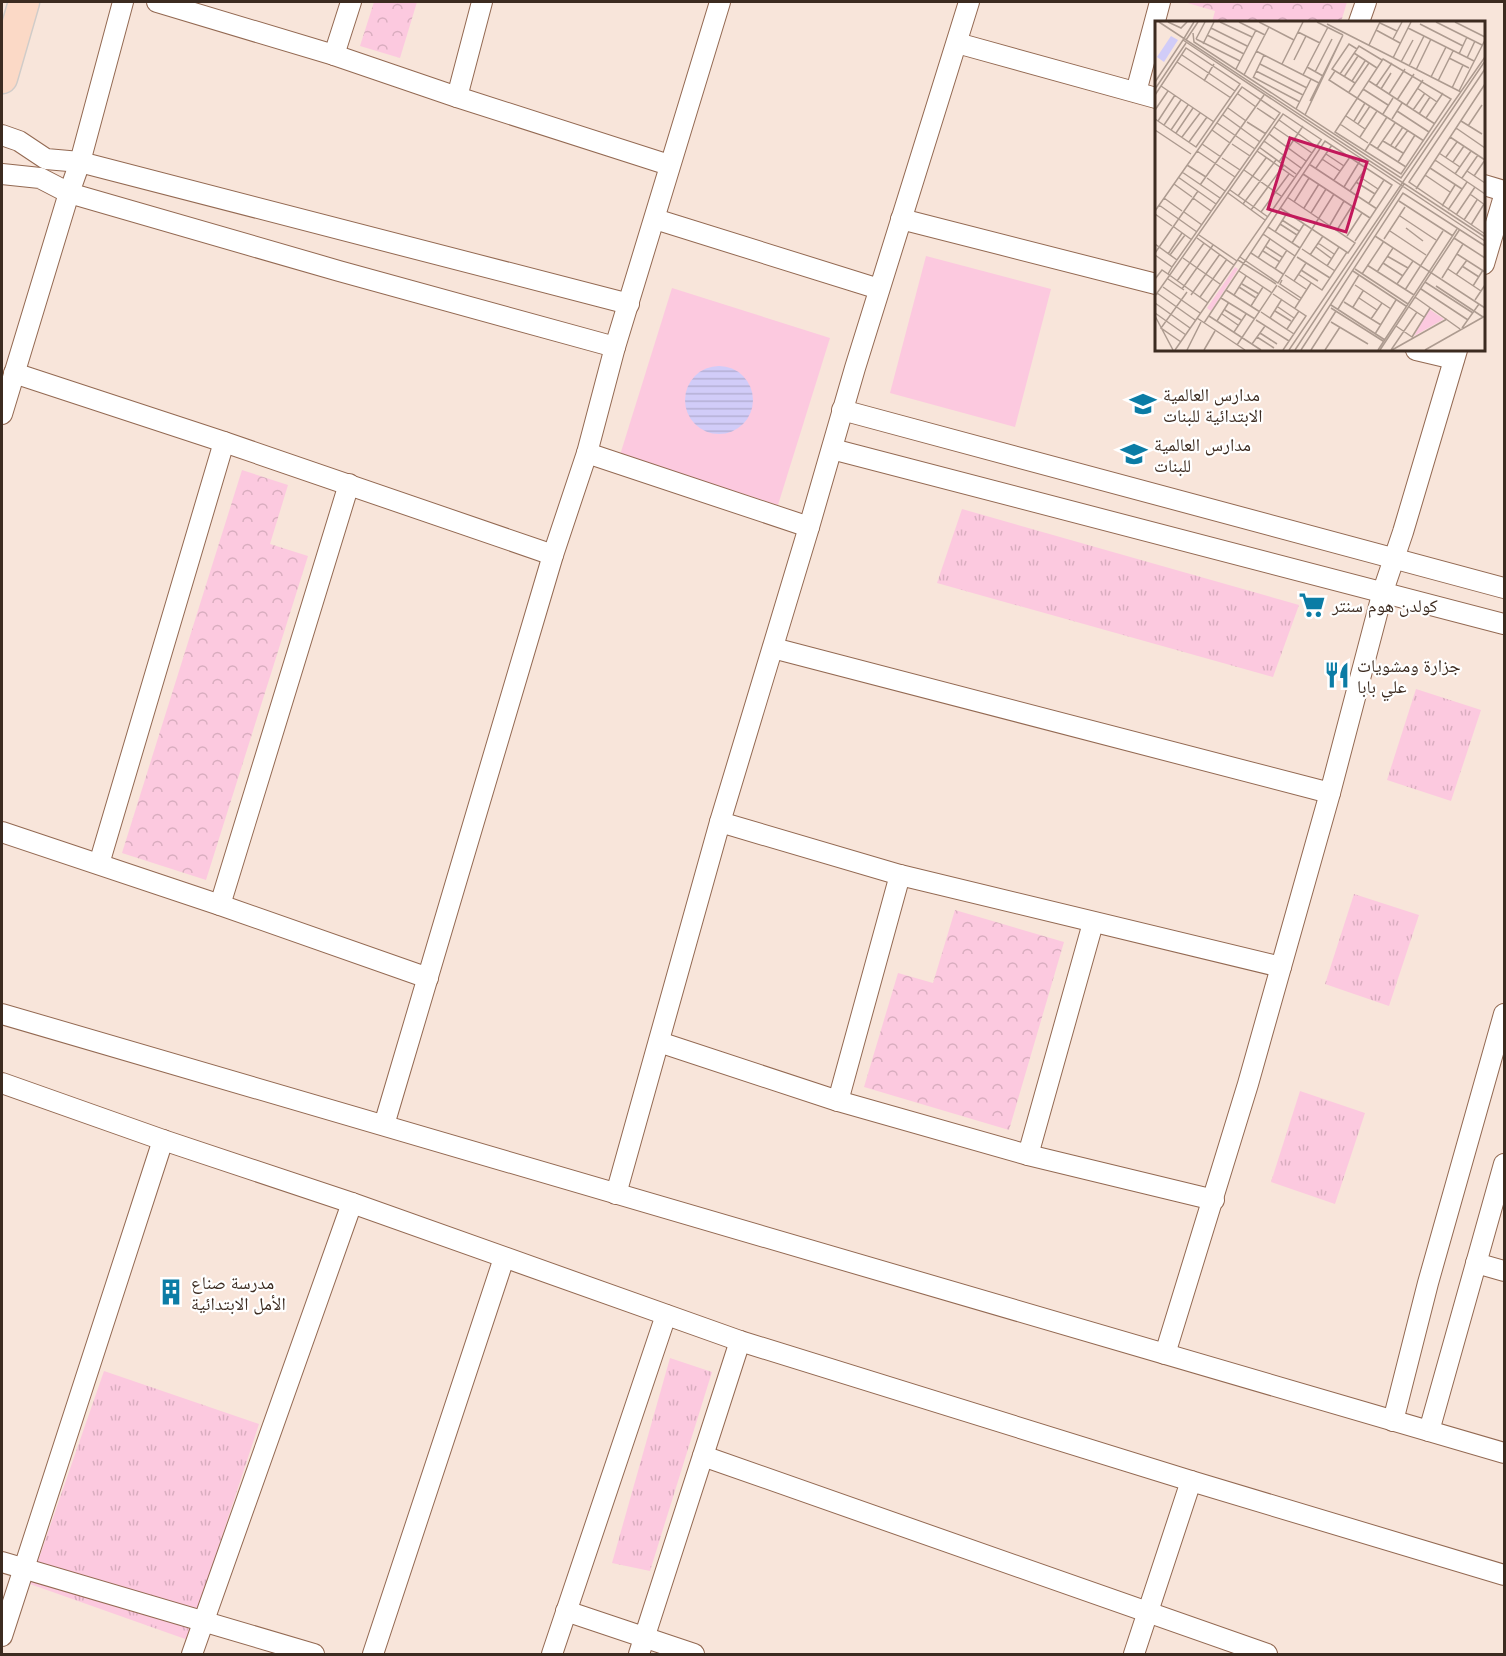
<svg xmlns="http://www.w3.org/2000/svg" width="1506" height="1656" font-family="'PT Sans','Noto Naskh Arabic',sans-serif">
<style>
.grass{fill:url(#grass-tufts)}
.forest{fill:url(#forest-crowns)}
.garden{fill:#fcc9df}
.water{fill:url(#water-rules)}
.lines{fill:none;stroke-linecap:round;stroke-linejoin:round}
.minor-casing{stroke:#936952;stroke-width:22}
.primary-casing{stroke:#d0ccc9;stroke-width:33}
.minor{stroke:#fff;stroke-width:20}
.primary{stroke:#fbd9c6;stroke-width:30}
.labels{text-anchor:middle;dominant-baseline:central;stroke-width:4.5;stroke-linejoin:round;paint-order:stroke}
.poi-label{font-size:18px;fill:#3c2b20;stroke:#fff;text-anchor:start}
.inset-road{fill:none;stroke:#ad9b90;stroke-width:1.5}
.view{fill:#c2185b;fill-opacity:0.15;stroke:#c2185b;stroke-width:3}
.inset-edge{fill:none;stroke:#3c2b20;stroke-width:3}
</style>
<defs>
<pattern id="grass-tufts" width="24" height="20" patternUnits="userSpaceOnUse" patternTransform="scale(1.5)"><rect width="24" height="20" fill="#fcc9df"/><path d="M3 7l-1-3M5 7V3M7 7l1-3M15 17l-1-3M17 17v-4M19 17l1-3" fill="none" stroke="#d9adbf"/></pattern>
<pattern id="forest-crowns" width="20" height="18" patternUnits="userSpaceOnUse" patternTransform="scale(1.5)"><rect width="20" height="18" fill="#fcc9df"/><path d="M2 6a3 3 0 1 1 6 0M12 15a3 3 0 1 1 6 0" fill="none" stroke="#d9adbf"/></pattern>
<pattern id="water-rules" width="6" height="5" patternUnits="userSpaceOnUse" patternTransform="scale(1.5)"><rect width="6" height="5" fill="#d1ccf8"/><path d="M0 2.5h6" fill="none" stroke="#b4afd4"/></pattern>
</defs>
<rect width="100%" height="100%" fill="#f8e5da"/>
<g class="grass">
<path d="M962 509 1299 605 1273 677 937 583Z"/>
<path d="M1416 689 1481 710 1451 801 1387 780Z"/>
<path d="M1354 894 1419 915 1389 1006 1325 984Z"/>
<path d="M1300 1091 1365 1113 1335 1204 1271 1182Z"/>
<path d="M670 1358 712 1372 650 1571 612 1563Z"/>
<path d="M104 1371 259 1424 188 1640 30 1584Z"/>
</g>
<g class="forest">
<path d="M374 2H417L400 58 360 46Z"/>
<path d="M1184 2H1347L1341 22H1212L1215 11Z"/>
<path d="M242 470 288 485 270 544 308 556 206 880 122 853Z"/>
<path d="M955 910 1064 942 1009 1130 864 1087 898 973 933 983Z"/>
</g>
<g class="garden">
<path d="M926 256 1051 289 1015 427 890 393Z"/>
<path d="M672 288 830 338 778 505 620 455Z"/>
</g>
<circle class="water" cx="719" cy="400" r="34"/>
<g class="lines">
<g class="minor-casing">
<g id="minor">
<path d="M157 2 334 55 457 97 669 165"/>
<path d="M1359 22 1366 2"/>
<path d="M957 43 1156 98"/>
<path d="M334 55 351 2"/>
<path d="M1136 92 1160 2"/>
<path d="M457 97 482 2"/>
<path d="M2 135 19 141 46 159 80 162 629 304"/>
<path d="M2 174 40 178 69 193 339 271 615 347"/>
<path d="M1484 185 1504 191"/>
<path d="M655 219 879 289"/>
<path d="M901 219 1156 284"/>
<path d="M1484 264 1504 196"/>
<path d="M1416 350 1454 359"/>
<path d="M14 373 224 442 553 555"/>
<path d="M842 410 1504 588"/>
<path d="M2 414 69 193 80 162 123 2"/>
<path d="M832 449 1504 624"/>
<path d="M587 453 809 527"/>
<path d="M773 648 1330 793"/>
<path d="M720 822 900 875 1281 967"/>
<path d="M2 832 220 905 428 978"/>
<path d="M99 864 224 442"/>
<path d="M220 905 349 484"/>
<path d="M2 1014 1504 1453"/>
<path d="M659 1042 838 1101 1028 1155 1214 1200"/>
<path d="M2 1083 163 1140 352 1203 740 1341 1191 1481 1504 1575"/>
<path d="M838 1101 900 875"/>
<path d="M384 1125 553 555 587 453 615 347 720 2"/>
<path d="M1028 1155 1093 923"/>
<path d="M616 1194 720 822 809 527 855 368 969 2"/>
<path d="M1476 1263 1504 1271"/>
<path d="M1165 1354 1248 1084 1330 793 1383 591 1403 532 1457 350"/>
<path d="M1393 1421 1428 1283 1504 1014"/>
<path d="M1429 1431 1504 1164"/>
<path d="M703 1456 1267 1654"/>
<path d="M2 1562 314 1654"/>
<path d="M566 1611 694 1654"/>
<path d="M2 1636 163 1140"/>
<path d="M192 1654 352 1203"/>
<path d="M373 1654 504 1258"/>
<path d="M552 1654 666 1315"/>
<path d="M639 1654 740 1341"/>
<path d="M1134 1654 1191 1481"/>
</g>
</g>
<g class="primary-casing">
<path id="primary" d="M2 78 24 2"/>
</g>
<use href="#minor" class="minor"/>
<use href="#primary" class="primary"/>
</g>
<defs>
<g id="school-bare" transform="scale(2.07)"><path d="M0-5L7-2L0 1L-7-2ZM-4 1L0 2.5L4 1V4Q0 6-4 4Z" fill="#0b7ca5" stroke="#fff" stroke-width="2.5" paint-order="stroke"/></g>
<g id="supermarket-bare" transform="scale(2.07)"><path d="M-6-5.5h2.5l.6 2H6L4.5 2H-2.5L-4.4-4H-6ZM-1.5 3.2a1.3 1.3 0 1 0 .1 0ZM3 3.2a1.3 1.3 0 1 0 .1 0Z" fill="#0b7ca5" stroke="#fff" stroke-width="2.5" paint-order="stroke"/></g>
<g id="restaurant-bare" transform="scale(2.07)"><path d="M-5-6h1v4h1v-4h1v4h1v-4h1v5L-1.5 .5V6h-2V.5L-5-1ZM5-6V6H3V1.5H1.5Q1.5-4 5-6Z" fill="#0b7ca5" stroke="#fff" stroke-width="2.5" paint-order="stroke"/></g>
<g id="building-bare" transform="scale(2.07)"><path d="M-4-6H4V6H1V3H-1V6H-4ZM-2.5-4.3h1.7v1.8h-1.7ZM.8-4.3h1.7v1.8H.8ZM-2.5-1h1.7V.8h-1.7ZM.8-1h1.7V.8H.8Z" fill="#0b7ca5" stroke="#fff" stroke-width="2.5" paint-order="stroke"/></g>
</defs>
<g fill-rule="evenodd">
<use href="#school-bare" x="1143" y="404"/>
<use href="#school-bare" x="1134" y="454"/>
<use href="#supermarket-bare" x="1312" y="605"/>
<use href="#restaurant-bare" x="1337" y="675"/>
<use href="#building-bare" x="171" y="1292"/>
</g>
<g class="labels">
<g class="poi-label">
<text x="1163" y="394">مدارس العالمية<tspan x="1163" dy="21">الابتدائية للبنات</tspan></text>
<text x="1154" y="444">مدارس العالمية<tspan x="1154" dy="21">للبنات</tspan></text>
<text x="1332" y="605">كولدن هوم سنتر</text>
<text x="1357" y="665">جزارة ومشويات<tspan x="1357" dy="21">علي بابا</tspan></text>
<text x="191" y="1282">مدرسة صناع<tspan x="191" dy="21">الأمل الابتدائية</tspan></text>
</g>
</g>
<g transform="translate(1155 21)">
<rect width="330" height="330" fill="#f8e5da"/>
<path d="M80 246 83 248 56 290 52 287ZM274 288 289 298 259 315Z" fill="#fcc9df"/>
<path d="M16 15 23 19 9 41 2 36Z" fill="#d1ccf8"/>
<path class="inset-road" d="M4 1 330 216M13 1 26 7 32 1M65 1 97 16M84 1 110 14M104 1 139 19M162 1 188 14M281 1 327 24M300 1 330 16M225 2 242 10M172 3 306 71M265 3 308 25M56 7 92 25M253 7 319 40M221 9 245 22M143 11 165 22M38 12 39 21 246 157 330 36M52 14 89 33M41 18 85 40M41 18 50 1M238 18 247 1M28 19 330 220M28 19 39 1M31 19 43 1M48 23 59 1M214 24 225 1M101 30 164 62M199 32 222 47M304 33 312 16M27 34 80 70M238 37 256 1M294 37 314 47M312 37 320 20M228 38 296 78 246 153 180 111ZM139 39 151 15M22 41 76 77M246 41 258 19M105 43 152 67M127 43 148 1M254 45 269 15M152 46 168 55M81 48 101 9M330 48 254 161 330 213M261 49 276 18M101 50 148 74M180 50 174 59 269 120M160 51 177 18M185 53 204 25 227 39M89 54 114 6M148 54 173 6M98 56 145 81M189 56 203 35M276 56 291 26M98 57 109 34M49 60 59 43M197 60 210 40M214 60 280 103M283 60 298 30M0 61 28 19M200 62 177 48 194 23 202 28M6 65 59 101M221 65 237 42M262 67 282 81M297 67 308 44M0 68 31 22M208 68 233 84M226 68 236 52M304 70 330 19M194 71 214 42M83 73 101 86M234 73 250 48M0 74 31 27 85 63 41 126 0 98M242 79 259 53M155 80 188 14M251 85 268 59M73 87 91 100M102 87 120 99M141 88 156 58M0 89 13 70M258 89 270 72M242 90 274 111M228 93 238 77M264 93 275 76M68 94 105 121M150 94 188 14M191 95 210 108M271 97 288 72M237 98 247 82M124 99 162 126M3 100 20 74M199 100 210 82M306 100 327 113M92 101 111 113M62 102 100 128M185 103 213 122M203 103 215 85M9 104 26 79M313 105 327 84M119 106 157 132M301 107 330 127M0 109 36 133M16 109 33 84M57 109 75 122M21 112 38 87M114 113 151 140M27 116 45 92M205 116 222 90M295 116 330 139M109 120 146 147M228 120 248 132M34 121 52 96M47 123 66 136M77 123 95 135M215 123 251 146M236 124 248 106M104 126 141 153M240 127 253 109M222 128 240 102M42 130 80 156M102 130 139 156M210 130 232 96M284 132 305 146M171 133 189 145M291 136 302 121M67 137 85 149M167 138 185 150M280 139 330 173M124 141 148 105M243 141 260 114M298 141 309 125M154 143 222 188M32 144 51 156M161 147 177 124M275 147 307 168M89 149 126 175M312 150 330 162M27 151 65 177M148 153 215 197M300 153 316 130M270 154 295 171M319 155 330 139M23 156 61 183M205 156 223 168M52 157 70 170M307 157 323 134M179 159 195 136M201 161 220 173M19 163 37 176M45 164 109 74M189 166 206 138M261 168 330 63M75 169 113 196M195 170 211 147M73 172 110 199M315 173 330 184M83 175 111 137M9 177 27 190M38 177 56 190M244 180 298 215M139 181 154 157M214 182 229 159M88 183 121 139M4 184 42 211M287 185 300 164M125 187 193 232 200 222 132 176M149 187 164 163M96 189 129 144M293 189 312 161M0 190 87 66 125 92 17 246 0 234M29 191 47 204M106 191 134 153M156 192 171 168M0 193 17 205M301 194 320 166M245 195 281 219M127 199 144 210M309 199 322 179M125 203 142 214M175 204 189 180M316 204 329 183M19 206 37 219M113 206 145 227M251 207 268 220M182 209 197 185M235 210 271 234M120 211 132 192M108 213 140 235M44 214 82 240M192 215 207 192M220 215 330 287M42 217 79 244M299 217 330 237M229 218 250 186M137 222 149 203M163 222 179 233M0 223 22 239M110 225 127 236M161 226 177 238M147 228 180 250M108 230 125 241M0 232 43 170M96 232 128 253M13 233 27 212M302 233 330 251M15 234 30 214M155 234 168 215M232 235 253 247M85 236 123 262 179 173M142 236 175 257M28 237 65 263M103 237 115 218M83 239 121 263M228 242 248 255M212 244 259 274M172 245 184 226M307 245 324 256M120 248 132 229M200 248 253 283M293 248 326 270M146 249 163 260M84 250 117 272M198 250 251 285M222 251 238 227M13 253 53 282M143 253 167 269 192 231M207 253 229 220M130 254 151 268M301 254 312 239M287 257 308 223M0 258 7 249 13 253 17 246M13 258 29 269M127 259 125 263 146 277M22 260 49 222M139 260 151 242M270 261 318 292M87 263 104 273M242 263 258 240M200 264 236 288M123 265 144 279M281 265 328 296M318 265 328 249M8 266 45 292M84 266 101 277M27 268 58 224M266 268 313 299M71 269 105 291M250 269 288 210M2 272 40 299M118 273 151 295 128 329M36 274 65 233M79 274 91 255M0 275 128 93 167 119M45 276 72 238M260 276 305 308M66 277 100 298M204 277 222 289M320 279 330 264M189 281 226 304M0 282 35 307M176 284 230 319M96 285 108 266M123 286 139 297M198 286 208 270M254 286 269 296M140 287 156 262M176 287 228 320M183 288 204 254M70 289 86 299M120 290 136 300M106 291 139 313M0 292 31 314M67 293 83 304M0 295 18 329M54 295 106 329M42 297 90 329M115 297 127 278M216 298 227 282M101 299 134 320M62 300 74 281M176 301 213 323M49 302 170 120 237 164 200 220M241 305 257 316M307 307 324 283M132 308 144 290M79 311 91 293M105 312 122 323M220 313 241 279M102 316 119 327M257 316 275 287M26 321 6 307 32 271M97 323 110 305M82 324 122 264M20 329 166 119M32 329 46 301M49 329 60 310M134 329 330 40M140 329 249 163M146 329 248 172 330 225M156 329 181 290M170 329 185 306M223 329 302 208M225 329 305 208M236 329 262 291M237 329 292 298M270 329 330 295"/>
<path class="view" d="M135 117 212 141 191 211 113 188Z"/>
<rect width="330" height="330" class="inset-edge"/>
</g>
<rect width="1506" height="1656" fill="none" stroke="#3c2b20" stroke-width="6"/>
</svg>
